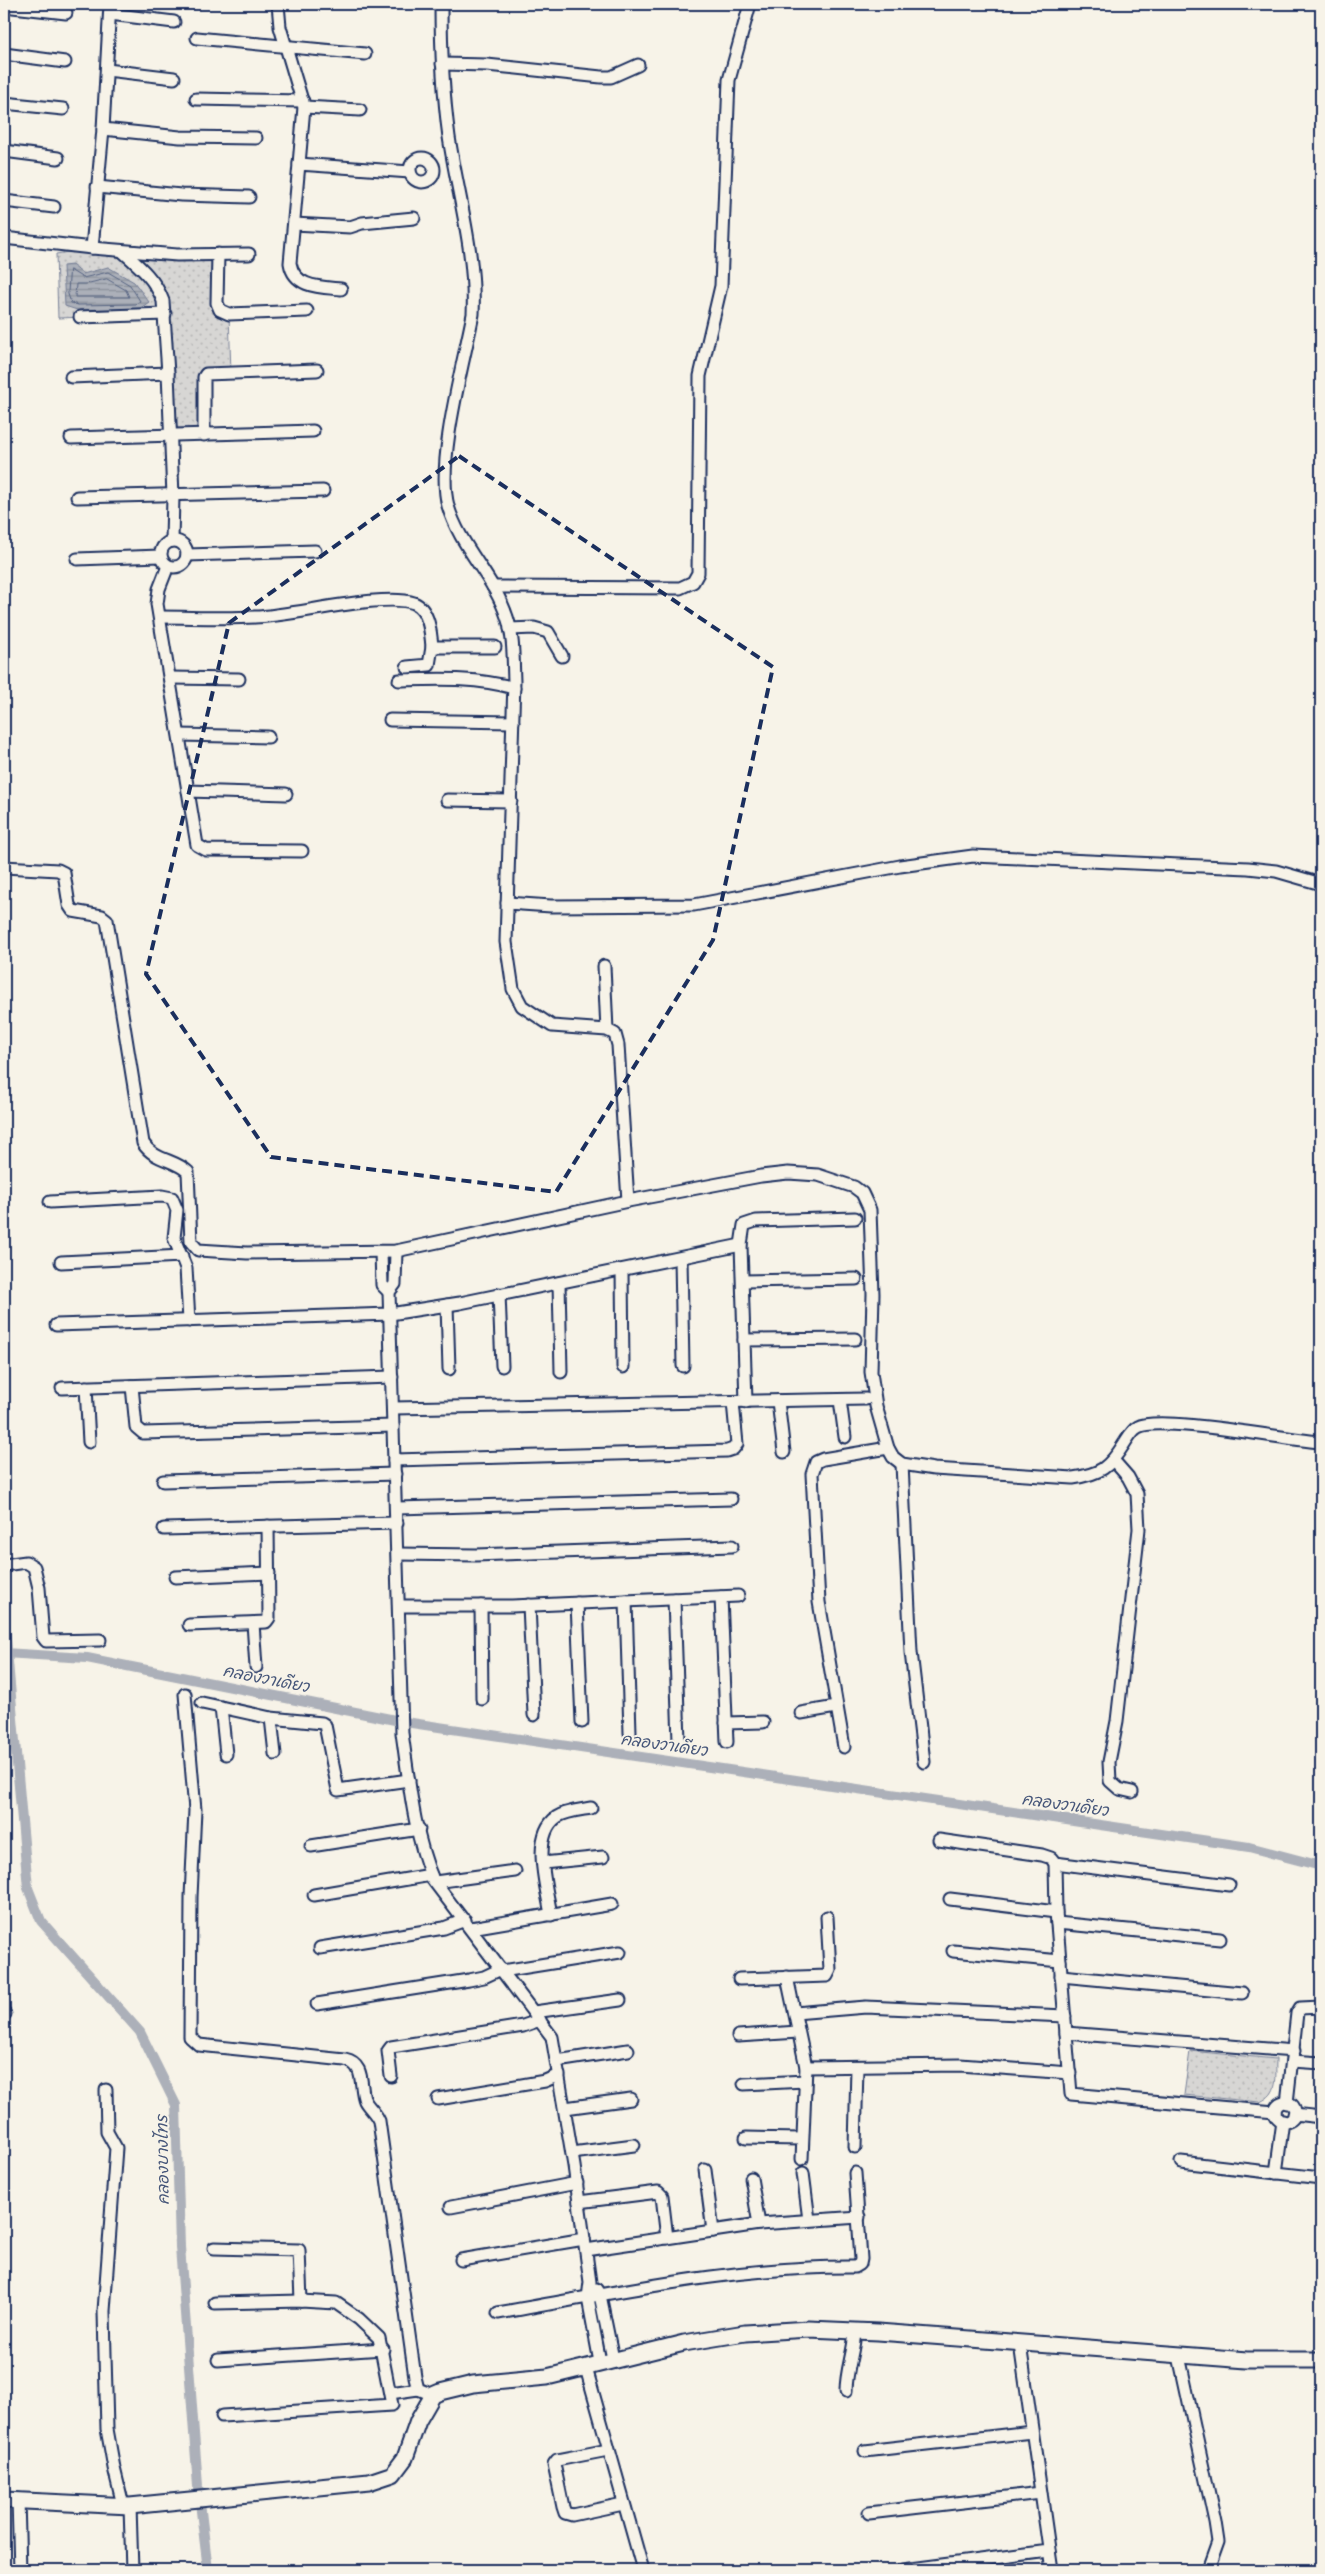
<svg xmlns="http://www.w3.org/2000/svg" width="1325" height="2574" font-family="'Architects Daughter','Playpen Sans Thai',sans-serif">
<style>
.park{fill:url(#park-dots);stroke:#798299}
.water{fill:url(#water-rules);stroke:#727c95}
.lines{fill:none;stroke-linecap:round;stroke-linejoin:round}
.shore{stroke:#556382;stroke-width:1}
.canal{stroke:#acb0b9;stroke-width:10}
.minor-casing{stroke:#1b2f5e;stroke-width:15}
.tertiary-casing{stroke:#1b2f5e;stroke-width:19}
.minor{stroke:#f7f3e8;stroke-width:11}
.tertiary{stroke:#f7f3e8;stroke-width:15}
.marked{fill:none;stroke:#1b2f5e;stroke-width:4;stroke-dasharray:10 6;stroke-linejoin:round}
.labels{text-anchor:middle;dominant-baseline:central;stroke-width:4;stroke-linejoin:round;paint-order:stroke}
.water-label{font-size:16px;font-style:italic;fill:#465679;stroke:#f7f3e8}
</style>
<defs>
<pattern id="park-dots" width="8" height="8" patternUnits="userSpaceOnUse" patternTransform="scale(1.25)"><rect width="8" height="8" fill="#d7d6d4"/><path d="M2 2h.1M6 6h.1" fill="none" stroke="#b8b8b8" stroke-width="1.8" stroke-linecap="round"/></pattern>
<pattern id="water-rules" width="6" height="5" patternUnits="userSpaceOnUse" patternTransform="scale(1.25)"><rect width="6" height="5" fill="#acb0b9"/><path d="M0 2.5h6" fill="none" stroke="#8b909a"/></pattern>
</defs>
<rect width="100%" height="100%" fill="#f7f3e8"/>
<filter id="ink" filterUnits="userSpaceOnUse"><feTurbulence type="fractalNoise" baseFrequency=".02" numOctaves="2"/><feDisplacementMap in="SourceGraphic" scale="10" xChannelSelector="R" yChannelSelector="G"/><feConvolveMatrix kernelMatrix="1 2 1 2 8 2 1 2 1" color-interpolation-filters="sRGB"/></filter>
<g filter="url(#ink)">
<g class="park">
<path d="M92 248 218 254 219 314H229L231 373 205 374 210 435H169L165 314 58 318 56 254Z"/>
<path d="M1190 2051 1276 2059C1275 2078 1280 2093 1260 2102L1184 2095Z"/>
</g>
<path class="water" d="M72 265 83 274 108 267 134 282 149 302 139 309 77 310 65 306 63 266Z"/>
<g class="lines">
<g class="shore">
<path d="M70 270 83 278 108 272 130 285 140 301 136 304 78 305 71 303 68 294Z"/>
<path d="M107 279 126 290 129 297H75L76 284H85Z"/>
</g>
<g class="canal">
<path d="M4 1617 28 1888 41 1921 140 2032 176 2105 180 2247 198 2486 208 2570"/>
<path d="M4 1653 87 1658 405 1722 1249 1847 1321 1866"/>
</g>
<g class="minor-casing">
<g id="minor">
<path d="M278 4 280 27 304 107 299 164"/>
<path d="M441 4C441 48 443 93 449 137 458 196 476 254 473 314 464 362 436 461 448 506 460 547 494 577 507 617 514 637 513 659 514 681L506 942 513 989 522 1006 552 1026 607 1030 615 1034 618 1045 628 1201"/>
<path d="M4 6 66 13"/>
<path d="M110 14 174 22"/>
<path d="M197 38 365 54"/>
<path d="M4 54 65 62"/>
<path d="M442 64 487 65 601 77H611L638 65"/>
<path d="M107 70 174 78"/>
<path d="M196 99 303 101"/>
<path d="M4 103 63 109"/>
<path d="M304 107 360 110"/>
<path d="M103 129 180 137 256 138"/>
<path d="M4 151 58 158"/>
<circle cx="422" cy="170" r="12"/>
<path d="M97 187 181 195 249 197"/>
<path d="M4 201 54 207"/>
<path d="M294 224 350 227 362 223 414 218"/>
<path d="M4 238 92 248 177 255 249 254"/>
<path d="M92 248 103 129 110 4"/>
<path d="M122 251C139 266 155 279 163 301L168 373 173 496 172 541"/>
<path d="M218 254 217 303 220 310 229 314 307 311"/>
<path d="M341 289C321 287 294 288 290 263L299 164 410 172"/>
<path d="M80 317 165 314"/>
<path d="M71 377 168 373"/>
<path d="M204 435V377L206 374 317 370"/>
<path d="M71 438 313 431"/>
<path d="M77 497 323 491"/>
<circle cx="174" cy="554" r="13"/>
<path d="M187 555 315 551"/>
<path d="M77 559 160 556"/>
<path d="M168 566 159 589 157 604 197 845 206 850 302 851"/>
<path d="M493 587 680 588 693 582 698 573 700 376 721 286 729 80 750 4"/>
<path d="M160 617C191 617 224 619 255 617 293 616 384 592 414 603 429 609 431 634 432 647H495"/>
<path d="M510 629 534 628 548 632 562 656"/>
<path d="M407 667 429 665 432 647"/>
<path d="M171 678 239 679"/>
<path d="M399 680C438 679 476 677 514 688"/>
<path d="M390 720 513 722"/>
<path d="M180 735 268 737"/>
<path d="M188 791 286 794"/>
<path d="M447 800 511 801"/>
<path d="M4 867 58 870 64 873 69 905 73 911 102 916 107 920 143 1143C154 1161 175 1159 188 1172L191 1242 198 1250 247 1253 396 1251 628 1201 761 1176 788 1173 818 1175 854 1187 862 1193 870 1210 873 1294 871 1372 876 1406 888 1448 893 1457 902 1464 934 1469 1073 1478C1100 1474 1109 1468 1124 1444 1128 1438 1132 1430 1138 1427 1158 1415 1290 1440 1321 1442"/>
<path d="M507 903 551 906 694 905 900 866 973 856 1248 868 1276 871 1321 884"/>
<path d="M604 966 607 1030"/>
<path d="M50 1202 162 1196 172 1198 177 1210 174 1238 186 1268 189 1321"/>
<path d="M396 1251 395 1284 389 1292 402 1733C409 1781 414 1835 433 1880L552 2037 574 2166 590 2282 588 2298 600 2362"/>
<path d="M381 1252 382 1285 389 1292"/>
<path d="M681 1258 683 1366"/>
<path d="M61 1262 182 1256"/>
<path d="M622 1270 623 1367"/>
<path d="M743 1281 856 1279"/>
<path d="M559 1283 561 1372"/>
<path d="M499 1294 502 1366"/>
<path d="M447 1305 449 1369"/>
<path d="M56 1325 390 1314 460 1303 741 1245"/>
<path d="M744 1340 855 1339"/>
<path d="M132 1386 136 1427 143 1433 393 1426"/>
<path d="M86 1387 89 1442"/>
<path d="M62 1388 392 1377"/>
<path d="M840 1400 845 1437"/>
<path d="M778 1401 784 1452"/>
<path d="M746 1402 741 1245 744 1225 756 1221 855 1218"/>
<path d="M393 1408 866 1399"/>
<path d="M394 1460 727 1451 733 1449 737 1444 733 1402"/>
<path d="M1114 1461 1128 1477 1137 1494 1139 1529 1117 1721 1109 1762 1110 1781 1119 1789 1132 1792"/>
<path d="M902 1464 911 1652 924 1762"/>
<path d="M163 1481 395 1474"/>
<path d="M397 1508 731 1499"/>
<path d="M164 1529 397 1523"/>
<path d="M398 1554 476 1555 732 1546"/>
<path d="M4 1565 26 1562 34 1567 39 1588 43 1637 46 1641 100 1640"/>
<path d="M175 1577 269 1573"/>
<path d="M721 1597 727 1742"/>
<path d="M674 1599 679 1741"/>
<path d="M626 1601 630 1733"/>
<path d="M577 1603 582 1722"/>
<path d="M529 1605 534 1715"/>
<path d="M399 1606H512L738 1596"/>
<path d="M481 1606 482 1699"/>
<path d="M253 1623 256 1667"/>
<path d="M189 1625 266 1622 269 1618 268 1526"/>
<path d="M185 1694 195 1810 191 1897 190 2037 199 2045 345 2060C366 2064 359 2087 365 2101 369 2108 376 2113 379 2121L415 2377 418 2389 433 2395"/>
<path d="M202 1703 271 1718 322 1723 325 1725 338 1790 409 1780"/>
<path d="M221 1707 226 1754"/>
<path d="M801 1713 836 1707"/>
<path d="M271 1718 275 1754"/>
<path d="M726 1723 763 1722"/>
<path d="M844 1747 819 1602 812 1474 816 1462 823 1459 888 1448"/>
<path d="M939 1840 1042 1855 1051 1858 1055 1863 1229 1885"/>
<path d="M311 1846 419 1829"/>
<path d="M543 1863 603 1857"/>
<path d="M1055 1863 1056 1912 1071 2094 1275 2112"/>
<path d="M435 1882 515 1871"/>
<path d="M314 1895 431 1875"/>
<path d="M950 1899 1056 1912"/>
<path d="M551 1915C547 1888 530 1836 557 1817 566 1811 580 1810 591 1808"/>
<path d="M1057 1923 1220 1939"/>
<path d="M471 1928 612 1904"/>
<path d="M320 1948 444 1928 465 1920"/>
<path d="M953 1951 1060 1961"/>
<path d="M502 1971 620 1952"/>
<path d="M1061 1976 1242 1993"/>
<path d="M787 1977 806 2067 802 2159"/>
<path d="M739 1979 827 1976 830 1970 827 1917"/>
<path d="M317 2004 469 1980 484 1977 501 1969"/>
<path d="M534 2012 620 2000"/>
<path d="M795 2013 866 2007 1065 2016"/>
<path d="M4 2014H5"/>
<path d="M1066 2033 1294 2051"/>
<path d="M738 2036 798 2032"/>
<path d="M557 2061 628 2050"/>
<path d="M1292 2061 1321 2063"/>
<path d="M806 2067 960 2065 1070 2073"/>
<path d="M391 2076 388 2051 391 2047 523 2026 540 2020"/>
<path d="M744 2084 805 2081"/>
<path d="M106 2090 107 2132 116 2148 104 2311 105 2355 107 2429 114 2468 123 2505"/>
<path d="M438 2099 545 2081 559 2075"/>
<circle cx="1285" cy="2112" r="10"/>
<path d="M1287 2103 1297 2013 1300 2008 1321 2007"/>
<path d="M565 2108 631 2099"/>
<path d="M1294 2114 1321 2117"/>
<path d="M746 2138 802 2139"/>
<path d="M855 2147 857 2067"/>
<path d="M572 2153 634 2145"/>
<path d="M1181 2162 1321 2178"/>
<path d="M705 2170 713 2231"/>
<path d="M803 2173 809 2220"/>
<path d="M1276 2173 1283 2121"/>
<path d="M751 2178 759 2224"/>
<path d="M579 2202 658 2192 662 2196 667 2238"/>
<path d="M451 2207 577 2183"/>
<path d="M214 2248 299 2250 301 2301"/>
<path d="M586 2250 759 2224 859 2217"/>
<path d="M461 2260 584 2239"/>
<path d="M596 2289 600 2295 613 2359"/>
<path d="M215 2303 301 2301 336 2303 359 2319 379 2338 392 2405 222 2416"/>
<path d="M498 2313C615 2293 735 2266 855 2267L860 2264 861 2259 855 2173"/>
<path d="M1020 2344 1052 2570"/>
<path d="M1179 2356 1215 2522 1218 2542 1208 2570"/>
<path d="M218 2360 383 2349"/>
<path d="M586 2368 643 2570"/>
<path d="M846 2391C846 2370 854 2352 855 2331"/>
<path d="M390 2393 418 2389"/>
<path d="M608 2450 557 2460 554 2464 563 2507 565 2513 572 2515 623 2504"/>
<path d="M865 2451 1032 2432"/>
<path d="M18 2500 20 2570"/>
<path d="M130 2506 132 2570"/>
<path d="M869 2513 1041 2493"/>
<path d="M903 2570 1049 2551"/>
</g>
</g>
<g class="tertiary-casing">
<path id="tertiary" d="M4 2500 130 2506 369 2482 393 2474 405 2458 418 2421 433 2395 440 2392 473 2384 547 2377 684 2343 745 2333 809 2329 878 2332 1247 2360H1321"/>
</g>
<use href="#minor" class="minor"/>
<use href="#tertiary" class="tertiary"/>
</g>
</g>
<path class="marked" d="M459 456 773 667 713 940 556 1192 271 1157 146 974 229 623Z"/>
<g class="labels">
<g class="water-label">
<text transform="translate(266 1679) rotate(11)">คลองวาเดียว</text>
<text transform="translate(664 1745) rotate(8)">คลองวาเดียว</text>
<text transform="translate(1065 1805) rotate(8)">คลองวาเดียว</text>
<text transform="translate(163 2160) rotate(-91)">คลองบางไทร</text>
</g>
</g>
<rect width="1325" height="2574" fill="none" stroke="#f7f3e8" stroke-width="20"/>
<rect x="10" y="10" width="1305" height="2554" fill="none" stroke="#1b2f5e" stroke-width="2" filter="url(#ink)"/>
</svg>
